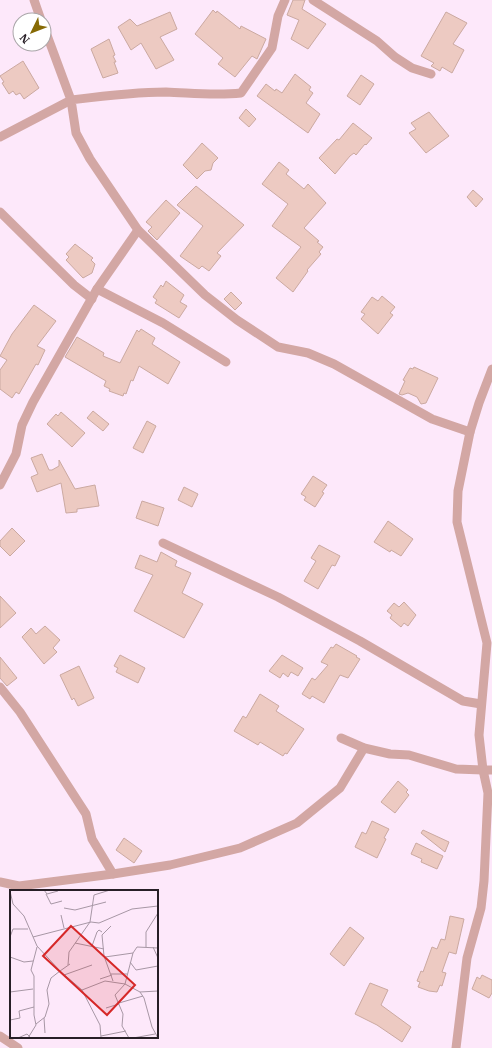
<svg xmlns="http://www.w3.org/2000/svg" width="492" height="1048" font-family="'IBM Plex Serif',serif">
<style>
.building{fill:#edcac2;stroke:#cba9a1}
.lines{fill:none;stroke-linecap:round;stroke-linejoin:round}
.minor{stroke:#d3a7a4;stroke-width:9}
.inset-road{fill:none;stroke:#a797a5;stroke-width:1}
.view{fill:#d62828;fill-opacity:0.15;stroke:#d62828;stroke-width:2}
.inset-edge{fill:none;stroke:#271e26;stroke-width:2}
</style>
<rect width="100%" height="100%" fill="#fde8fa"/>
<g class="building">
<path d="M293 0H305L302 9 326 24 308 49 291 39 299 20 287 15Z"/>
<path d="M213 10 216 13 217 11 240 29 241 26 266 39 257 59 252 56 235 77 218 64 223 58 195 34Z"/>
<path d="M170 12 177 29 160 37 174 60 156 69 141 43 131 50 118 27 130 19 137 26Z"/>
<path d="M446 12 467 23 453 44 464 50 452 73 442 67 440 71 431 66 434 63 421 56Z"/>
<path d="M109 39 115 55 113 56 116 62H114L118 73 103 78 91 49Z"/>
<path d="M23 61 39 88 24 99 20 93 16 95 13 91 9 94 2 83 4 82 0 76Z"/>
<path d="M295 74 311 87 309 90 313 93 306 103 320 114 308 133 257 96 266 84 275 91 276 89 282 93Z"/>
<path d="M361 75 374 84 360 105 347 96Z"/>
<path d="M246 109 256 119 249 127 239 118Z"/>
<path d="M429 112 449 136 426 153 409 133 416 129 411 123Z"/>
<path d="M353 123 372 138 366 145 365 144 356 155 354 153 350 156 335 174 319 158 337 139 339 140Z"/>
<path d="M202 143 218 158 213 163 211 170 205 171 197 179 183 165Z"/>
<path d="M279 162 289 170 286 174 304 189 308 184 326 203 304 228 319 241 317 242 323 247 319 252 321 254 307 270 308 271 293 292 276 278 301 247 272 226 288 204 262 184Z"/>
<path d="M196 186 244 225 217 253 221 256 209 271 202 266 199 269 180 256 203 226 177 205Z"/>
<path d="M473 190 483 199 476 207 467 197Z"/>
<path d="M166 200 180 213 157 240 148 231 152 227 146 222Z"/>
<path d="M75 244 93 258 91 260 95 264 92 273 83 278 66 260 69 257 66 254Z"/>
<path d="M166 281 184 295 180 302 187 306 179 318 155 303 157 300 153 297 161 285 163 287Z"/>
<path d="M231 292 242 303 235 310 224 299Z"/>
<path d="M382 296 395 307 390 313 393 315 378 334 361 319 365 314 361 312 372 297 378 301Z"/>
<path d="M34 305 56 321 37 346 45 350 38 365 36 364 19 394 16 392 12 398 0 389V370L7 360 0 356 12 334Z"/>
<path d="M141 329 155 338 152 344 180 362 168 384 139 366 133 381 131 380 126 394 124 393 123 396 109 391 110 389 104 386 106 381 65 357 77 337 104 353 103 356 120 363 137 330 139 332Z"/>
<path d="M414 367 438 378 426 403 421 404 417 397 408 393 402 395 399 394 405 381 403 380 410 368 413 369Z"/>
<path d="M93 411 109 424 103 431 87 418Z"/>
<path d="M61 412 85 433 72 447 47 424 56 414 58 416Z"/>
<path d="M147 421 156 426 143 453 133 448Z"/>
<path d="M42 454 49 470H52L59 466V460L75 489 95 485 99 506 77 509V512L66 513 61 483 37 492 31 477 38 474 31 458Z"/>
<path d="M313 476 327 485 322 492 324 493 315 507 304 500 306 497 301 494Z"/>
<path d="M184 487 198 494 192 507 178 500Z"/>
<path d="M142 501 164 508 158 526 136 518Z"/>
<path d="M388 521 413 539 401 556 391 550 390 552 374 542Z"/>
<path d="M12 528 25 541 10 556 0 546V541Z"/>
<path d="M319 545 340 556 335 566 332 565 318 589 304 581 316 561 311 558Z"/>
<path d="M161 552 177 561 175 566 191 573 182 593 203 604 184 638 134 611 153 575 135 568 140 555 157 562Z"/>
<path d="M0 596 16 613 0 628Z"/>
<path d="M404 602 416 615 408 626 404 623 401 627 390 618 392 615 387 611 394 603 399 607Z"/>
<path d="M45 626 60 640 53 648 57 652 44 664 22 637 31 628 36 634Z"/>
<path d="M336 644 357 656 356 657 360 659 348 678 340 675 324 703 312 696 310 699 302 694 312 678 315 680 328 665 321 662 331 647 333 648Z"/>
<path d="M120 655 145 668 138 683 116 672 118 668 114 666Z"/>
<path d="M282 655 303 668 298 676 291 672 288 677 283 673 280 678 269 671Z"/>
<path d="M0 657 17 678 7 686 0 678Z"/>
<path d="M79 666 94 698 78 706 74 698 72 700 60 675Z"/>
<path d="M260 694 279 706 276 711 304 729 287 754 285 753 283 756 260 742 258 745 234 731 243 716 246 718Z"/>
<path d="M398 781 408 790 406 792 409 795 395 813 381 802Z"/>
<path d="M372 821 389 829 384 838 386 839 377 858 355 847 362 832 366 834Z"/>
<path d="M423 830 449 842 445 852 421 833Z"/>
<path d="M124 838 142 851 134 863 116 850Z"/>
<path d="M416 843 443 856 437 869 421 862 422 859 411 854Z"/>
<path d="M450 916 464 919 456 954 449 952 442 972 446 973 442 986 440 985 437 992 429 991 418 987 420 982 417 981 421 971 423 972 432 947 437 949 441 939 445 940Z"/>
<path d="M350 927 364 938 344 966 330 954Z"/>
<path d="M482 975 492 980V993L489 998 472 989 477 977 480 979Z"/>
<path d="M370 983 388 990 381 1005 411 1027 402 1042 377 1025 355 1014Z"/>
</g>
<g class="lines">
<g class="minor">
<path d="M34 0 41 20"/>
<path d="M285 0 278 16 272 48 241 93C215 96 192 93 166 92 134 92 103 96 71 100L76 133 90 159 138 230 205 295 237 320 278 347 308 353 334 364 432 419 470 432"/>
<path d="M313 0 377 41 395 57 412 68 431 74"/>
<path d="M0 137 71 100 44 27"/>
<path d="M0 212 74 285 92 299"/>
<path d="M97 289 163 323 226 362"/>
<path d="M0 485 16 454 22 425 33 402 97 289 138 230"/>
<path d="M163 543 278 597 360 641 463 701 481 704"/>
<path d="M0 687 20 712 86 814 92 839 113 874"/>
<path d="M341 738 364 748 390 754 409 755 456 769 483 770 479 735 487 643 457 522 458 491 470 432 479 403 492 369"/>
<path d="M0 882 19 886 113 874 170 865 240 848 297 823 340 788 364 748"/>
<path d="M0 1036 18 1048"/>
<path d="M456 1048 467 958 481 908 484 881 488 793 483 770H492"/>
</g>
</g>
<g transform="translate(10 890)">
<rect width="148" height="148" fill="#fde8fa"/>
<path class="inset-road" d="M34 0 37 4 48 1M0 1 3 14 14 26 27 56 50 81 41 88 37 100 39 114 35 127 26 134M36 4 41 14 52 11M54 18 65 20 96 12M51 25 54 38M101 36 92 45 94 66 103 91M0 47 3 39H18M23 47 81 32 89 33 122 19 148 16M65 53 94 59M82 56 87 42 89 40 92 42M136 57V42L148 23M143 57 148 68M123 63 115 94 130 102 134 108 142 137 148 148M0 67 14 72 23 71M95 67 123 63 127 57 148 58M120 72 126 80 148 76M60 74 50 81 72 100 90 135 91 148M58 75 59 62 80 32 84 5 100 0M101 84H117M54 85 82 75M90 89 102 85M72 100 95 91 115 94 105 105 113 124 112 136 119 148M0 102 23 99M130 102 148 101M109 113 133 106M96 118 109 114M34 128 35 143M0 130 10 128 9 121 24 117M91 146 116 141M8 148 17 144 21 148M18 148 26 135 24 125V86L21 80 27 57M123 148 145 144"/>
<path class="view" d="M61 36 125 95 97 125 33 66Z"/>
<rect width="148" height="148" class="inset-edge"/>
</g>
<g transform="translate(32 32) rotate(227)"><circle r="19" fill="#ffffff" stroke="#a9a5a8"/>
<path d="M0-3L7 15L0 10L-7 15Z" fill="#866904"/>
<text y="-6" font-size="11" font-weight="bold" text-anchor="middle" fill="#271e26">N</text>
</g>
</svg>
